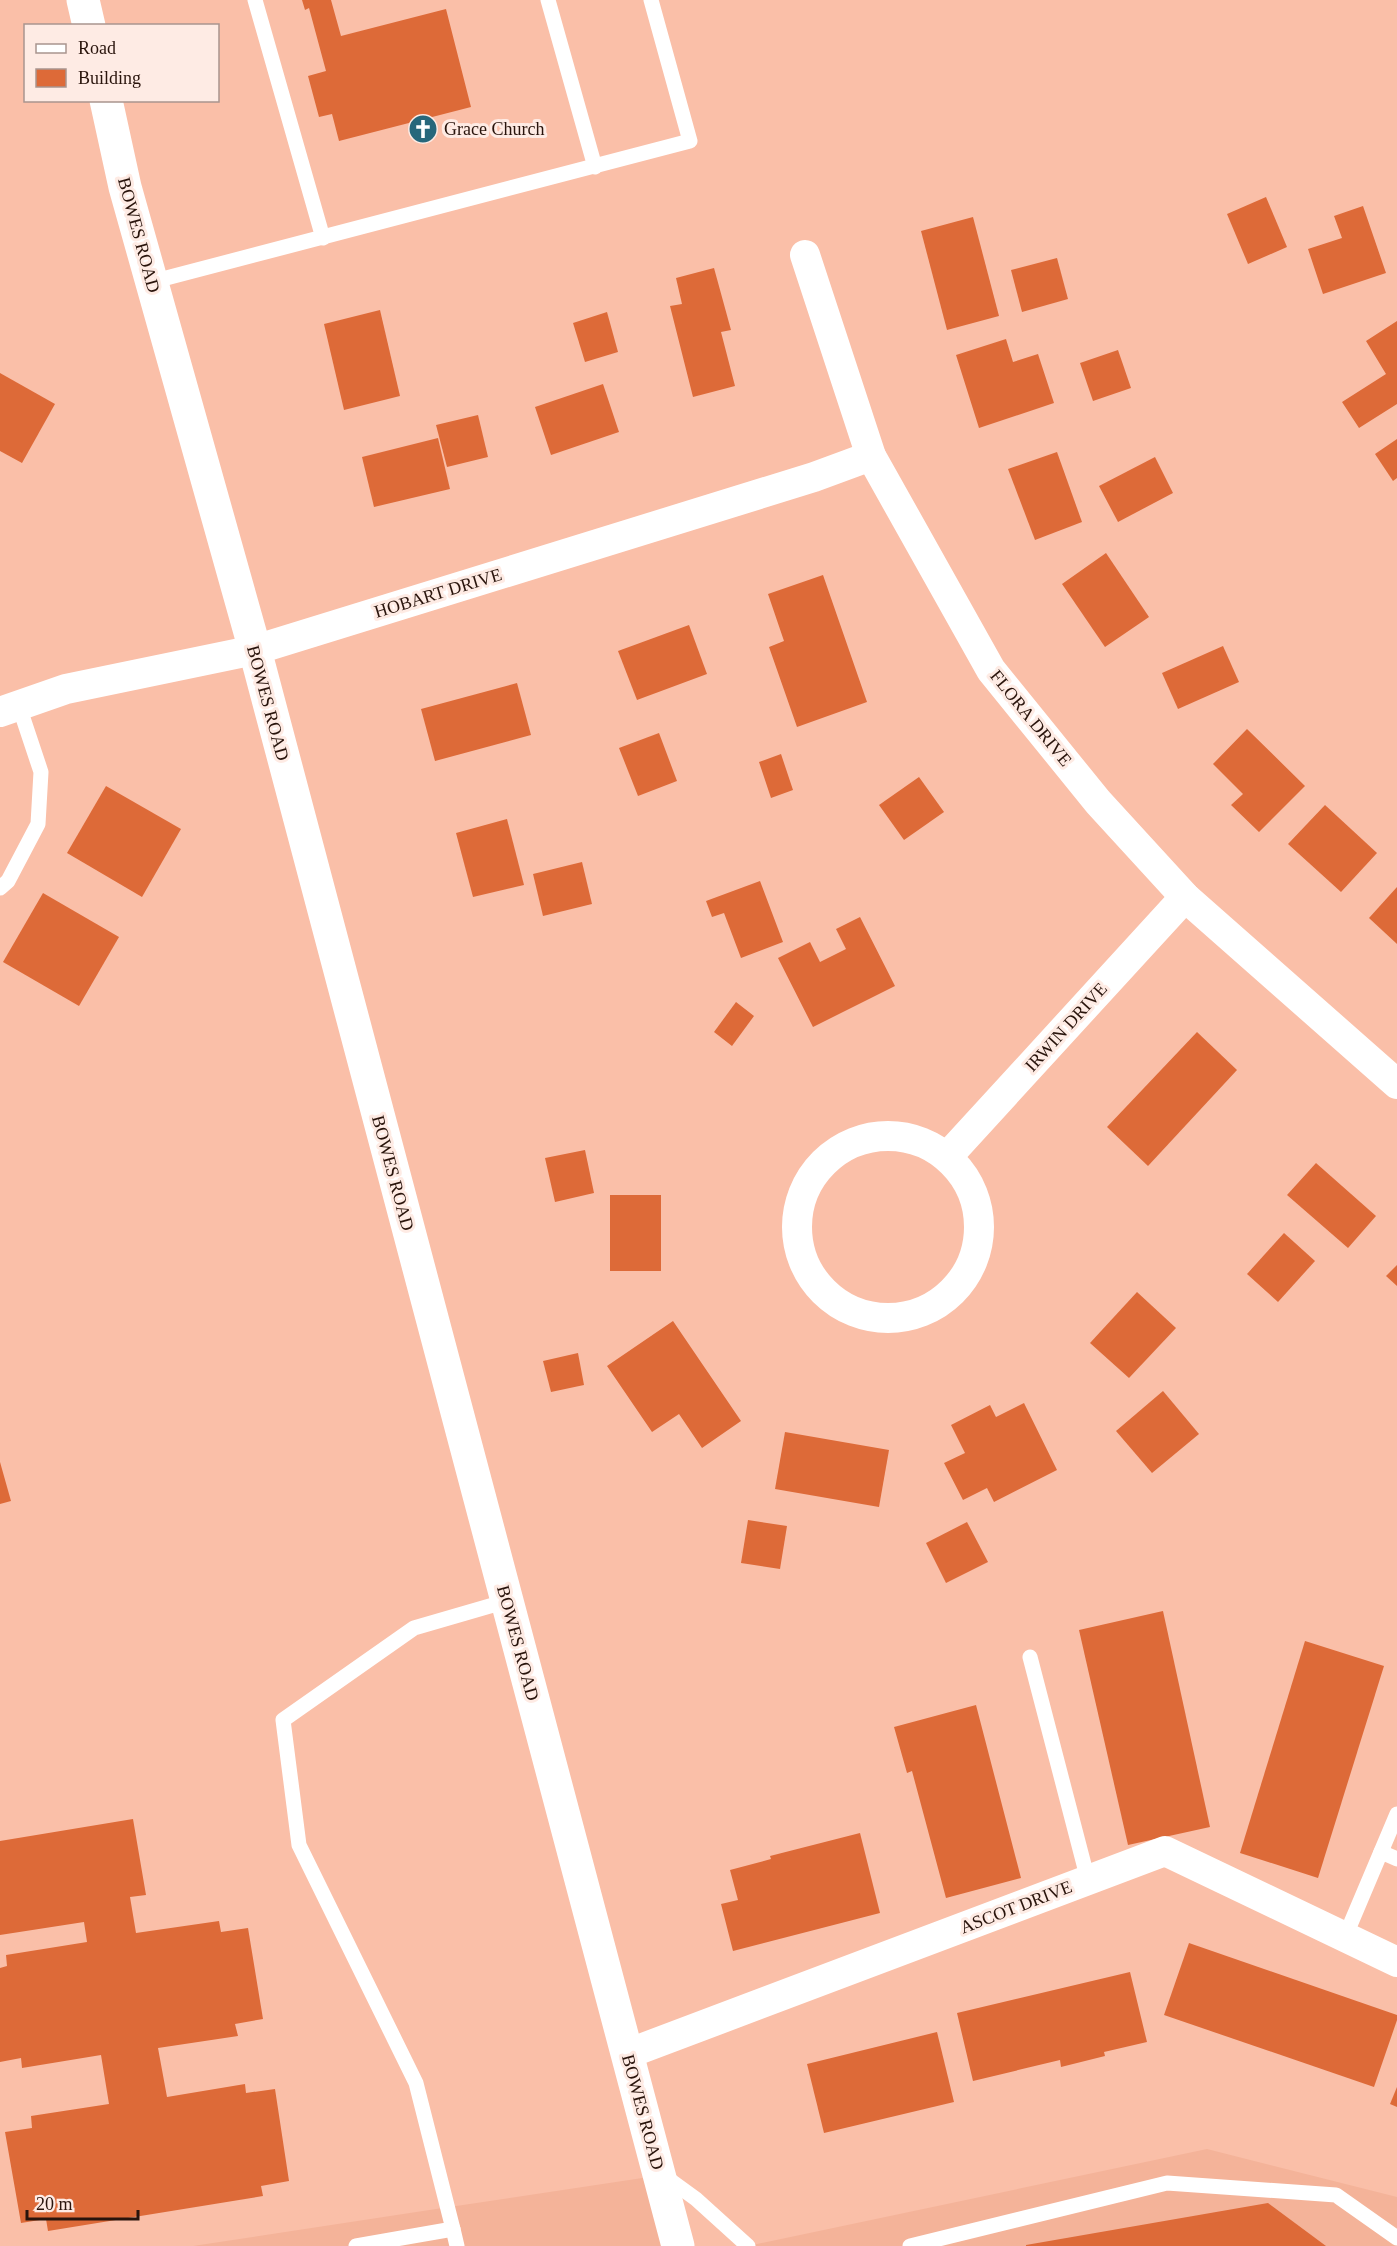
<svg xmlns="http://www.w3.org/2000/svg" width="1397" height="2246" font-family="Georgia,serif">
<style>
.built{fill:#f4b399}
.building{fill:#dd6a38}
.lines{fill:none;stroke-linecap:round;stroke-linejoin:round}
.service{stroke:#fff;stroke-width:15}
.minor{stroke:#fff;stroke-width:30}
.secondary{stroke:#fff;stroke-width:33}
.labels{text-anchor:middle;dominant-baseline:central;stroke-width:6;stroke-linejoin:round;paint-order:stroke}
.poi-label{font-size:18px;fill:#29140c;stroke:#feebe4;text-anchor:start}
.street-label{font-size:18px;fill:#29140c;stroke:#feebe4}
</style>
<rect width="100%" height="100%" fill="#fabfa8"/>
<g class="built">
<path d="M1207 2149 1397 2197V2246H748Z"/>
<path d="M649 2177 669 2246H193L436 2209Z"/>
</g>
<g class="building">
<path d="M302 0H331L341 36 446 9 471 107 339 141 332 114 319 117 308 76 326 71 309 8 305 10Z"/>
<path d="M1266 197 1287 247 1248 264 1227 214Z"/>
<path d="M1363 206 1386 273 1323 294 1308 249 1342 238 1334 216Z"/>
<path d="M973 217 999 316 947 330 921 231Z"/>
<path d="M1057 258 1068 299 1022 312 1011 270Z"/>
<path d="M714 268 731 330 721 332 735 386 693 397 670 306 682 304 676 278Z"/>
<path d="M380 310 400 396 344 410 324 324Z"/>
<path d="M607 312 618 352 585 362 573 323Z"/>
<path d="M1397 321V404L1359 428 1342 402 1386 374 1366 341Z"/>
<path d="M1006 339 1013 362 1038 354 1054 403 979 428 956 355Z"/>
<path d="M1118 350 1131 388 1093 401 1080 363Z"/>
<path d="M0 373 55 404 22 463 0 451Z"/>
<path d="M603 384 619 432 551 455 535 407Z"/>
<path d="M478 415 488 457 447 467 436 425Z"/>
<path d="M438 438 450 489 374 507 362 457Z"/>
<path d="M1397 439V478L1393 481 1375 454Z"/>
<path d="M1057 452 1082 522 1035 540 1008 469Z"/>
<path d="M1155 457 1173 493 1118 522 1099 486Z"/>
<path d="M1106 553 1149 617 1105 647 1062 584Z"/>
<path d="M823 575 867 702 797 727 769 647 784 641 768 594Z"/>
<path d="M689 625 707 674 637 700 618 651Z"/>
<path d="M1223 646 1239 682 1178 709 1162 673Z"/>
<path d="M517 683 531 735 435 761 421 709Z"/>
<path d="M1247 729 1305 786 1259 832 1231 805 1243 794 1213 764Z"/>
<path d="M659 733 677 781 638 796 619 748Z"/>
<path d="M781 754 793 790 771 798 759 762Z"/>
<path d="M919 777 944 812 904 840 879 805Z"/>
<path d="M106 786 181 829 142 897 67 853Z"/>
<path d="M1325 805 1377 853 1341 892 1288 844Z"/>
<path d="M507 819 524 885 473 897 456 833Z"/>
<path d="M582 862 592 904 543 916 533 874Z"/>
<path d="M760 881 783 942 741 958 724 913 712 917 706 901Z"/>
<path d="M1397 887V944L1369 918Z"/>
<path d="M43 893 119 937 79 1006 3 962Z"/>
<path d="M860 917 895 986 813 1027 778 958 810 942 820 962 846 949 836 929Z"/>
<path d="M736 1002 754 1016 732 1046 714 1032Z"/>
<path d="M1197 1032 1237 1070 1148 1166 1107 1127Z"/>
<path d="M585 1150 594 1193 555 1202 545 1158Z"/>
<path d="M1316 1163 1376 1216 1348 1248 1287 1195Z"/>
<rect x="610" y="1195" width="51" height="76"/>
<path d="M1284 1233 1315 1261 1278 1302 1247 1274Z"/>
<path d="M1397 1265V1286L1386 1276Z"/>
<path d="M1137 1292 1176 1328 1129 1378 1090 1343Z"/>
<path d="M673 1321 741 1421 702 1448 679 1414 652 1432 607 1366Z"/>
<path d="M578 1353 584 1385 551 1392 543 1361Z"/>
<path d="M1163 1391 1199 1434 1152 1473 1116 1431Z"/>
<path d="M1024 1403 1057 1470 994 1502 987 1488 963 1500 944 1463 965 1453 951 1425 990 1405 996 1417Z"/>
<path d="M785 1432 889 1450 879 1507 775 1489Z"/>
<path d="M0 1462 11 1501 0 1504Z"/>
<path d="M748 1520 787 1526 780 1569 741 1563Z"/>
<path d="M967 1522 988 1562 946 1583 926 1543Z"/>
<path d="M1163 1611 1210 1827 1128 1845 1079 1630Z"/>
<path d="M1305 1641 1384 1666 1318 1878 1240 1853Z"/>
<path d="M976 1705 1021 1878 946 1898 912 1771 907 1773 894 1727Z"/>
<path d="M133 1819 146 1895 130 1897 136 1933 219 1921 221 1932 248 1928 263 2019 235 2024 238 2036 158 2048 167 2097 245 2084 246 2093 275 2089 289 2181 261 2186 263 2196 48 2231 46 2219 21 2223 5 2132 32 2128 31 2116 109 2104 101 2055 22 2068 21 2058 0 2062V1968L7 1966 6 1955 87 1942 84 1922 0 1935V1841Z"/>
<path d="M860 1833 880 1913 733 1951 721 1904 738 1900 730 1870 771 1859 770 1856Z"/>
<path d="M1189 1943 1397 2015V2020L1374 2087 1164 2015Z"/>
<path d="M1130 1972 1147 2042 1104 2052 1105 2056 1061 2067 1060 2060 973 2081 957 2013Z"/>
<path d="M937 2032 954 2102 824 2133 807 2064Z"/>
<path d="M1397 2087V2107L1390 2104Z"/>
<path d="M1268 2203 1326 2246H1026V2245Z"/>
</g>
<g class="lines">
<g class="service">
<path d="M255 0 323 238"/>
<path d="M548 0 595 167"/>
<path d="M151 282 690 141 651 0"/>
<path d="M0 888 8 881 38 824 41 772 19 706"/>
<path d="M1030 1657 1088 1880"/>
<path d="M1381 1852 1397 1859"/>
<path d="M1345 1937 1397 1814"/>
<path d="M663 2175 696 2199 748 2246"/>
<path d="M453 2229 457 2246"/>
<path d="M356 2246 453 2229 416 2083 299 1845 283 1720 414 1628 507 1601"/>
<path d="M910 2246 1167 2183 1336 2195 1397 2238"/>
</g>
<g class="minor">
<path d="M805 255 871 456 991 670 1098 802 1185 897 1397 1084"/>
<path d="M0 712 66 689 255 650 814 477 871 456"/>
<circle cx="888" cy="1227" r="91"/>
<path d="M947 1157 1185 897"/>
<path d="M627 2054 1165 1851 1397 1962"/>
</g>
<g class="secondary">
<path d="M83 0 89 26"/>
<path d="M106 100 125 187 255 650 678 2246"/>
</g>
</g>
<defs>
<g id="church-disc" transform="scale(1.5)"><circle r="9.5" fill="#27677b" stroke="#feebe4"/><path d="M-1.2-6h2.4v3.5h3.3v2.4h-3.3V6h-2.4V-.1h-3.3v-2.4h3.3Z" fill="#fff"/></g>
</defs>
<g fill-rule="evenodd">
<use href="#church-disc" x="423" y="129"/>
</g>
<g class="labels">
<g class="poi-label">
<text x="444" y="129">Grace Church</text>
</g>
<g class="street-label">
<text transform="translate(139 235) rotate(75)">BOWES ROAD</text>
<text transform="translate(438 593) rotate(-17)">HOBART DRIVE</text>
<text transform="translate(268 703) rotate(75)">BOWES ROAD</text>
<text transform="translate(1031 718) rotate(51)">FLORA DRIVE</text>
<text transform="translate(1066 1027) rotate(-48)">IRWIN DRIVE</text>
<text transform="translate(393 1173) rotate(75)">BOWES ROAD</text>
<text transform="translate(518 1643) rotate(75)">BOWES ROAD</text>
<text transform="translate(1016 1907) rotate(-21)">ASCOT DRIVE</text>
<text transform="translate(643 2112) rotate(75)">BOWES ROAD</text>
</g>
</g>
<rect x="24" y="24" width="195" height="78" fill="#feebe4" stroke="#a9958e" stroke-width="1.5"/>
<rect x="36" y="44" width="30" height="9" fill="#ffffff" stroke="#a9958e" stroke-width="1.5"/>
<text x="78" y="54" font-size="18" fill="#29140c">Road</text>
<rect x="36" y="69" width="30" height="18" fill="#dd6a38" stroke="#a9958e" stroke-width="1.5"/>
<text x="78" y="84" font-size="18" fill="#29140c">Building</text>
<path d="M27 2210v9h111v-9" fill="none" stroke="#29140c" stroke-width="3"/>
<text x="36" y="2210" font-size="18" fill="#29140c" stroke="#feebe4" stroke-width="4.5" paint-order="stroke">20 m</text>
</svg>
